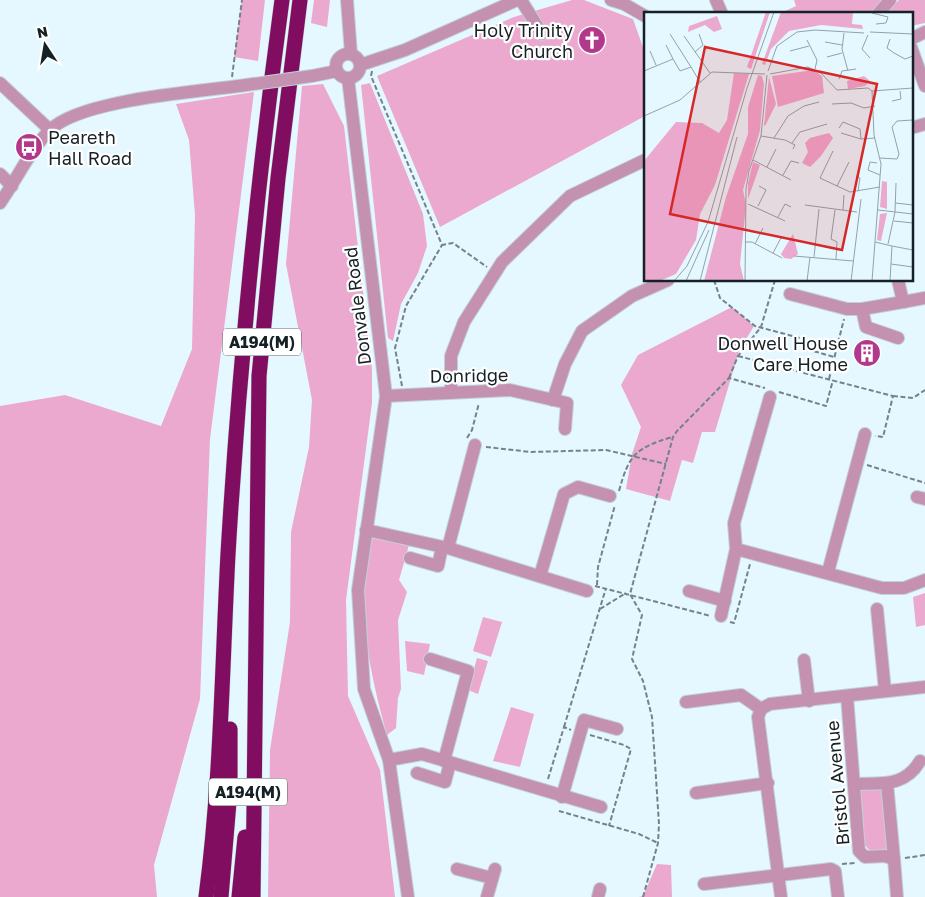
<svg xmlns="http://www.w3.org/2000/svg" width="925" height="897" font-family="'Golos Text',sans-serif">
<style>
.green{fill:#eba9d0}
.lines{fill:none;stroke-linecap:round;stroke-linejoin:round}
.minor-casing{stroke:#c0d1d8;stroke-width:14}
.highway-casing{stroke:#c0d1d8;stroke-width:16}
.path{stroke:#748389;stroke-width:2;stroke-dasharray:5 2.5;stroke-linecap:butt}
.minor{stroke:#c591b0;stroke-width:12}
.highway{stroke:#810d61;stroke-width:15}
.minor-bridge-casing{stroke:#c0d1d8;stroke-width:14;stroke-linecap:butt}
.minor-bridge{stroke:#c591b0;stroke-width:12}
.labels{text-anchor:middle;dominant-baseline:central;stroke-width:4.5;stroke-linejoin:round;paint-order:stroke}
.shield{fill:#fff;stroke:#5b6466;stroke-width:1}
.shield-label{font-size:16px;font-weight:bold;fill:#152125}
.poi-label{font-size:18px;fill:#152125;stroke:#fff;text-anchor:end}
.street-label{font-size:18px;fill:#152125;stroke:#fff}
.inset-road{fill:none;stroke:#92a2a8;stroke-width:1}
.view{fill:#d62828;fill-opacity:0.15;stroke:#d62828;stroke-width:2.5}
.inset-edge{fill:none;stroke:#152125;stroke-width:2.5}
</style>
<rect width="100%" height="100%" fill="#e5f8ff"/>
<g class="green">
<path d="M242 0H265L258 61 234 57Z"/>
<path d="M314 0H330L327 27 311 23Z"/>
<path d="M572 0H584L633 19 645 53V116L440 227 377 76 514 17Z"/>
<path d="M794 0H883L873 14H779L796 6Z"/>
<path d="M899 0H925V23L911 26V14H884Z"/>
<path d="M370 83 423 214 427 246 418 273 401 304 393 341 388 338 361 85Z"/>
<path d="M323 84 344 126 372 369V403L346 600 348 696 380 770 395 897H268L270 750 290 622 291 532 309 447 312 400 286 264 302 86Z"/>
<path d="M254 92 210 439 200 699 154 865 157 897H0V406L65 395 161 426 192 349 195 215 189 140 176 104Z"/>
<path d="M732 307 754 326 739 351 715 432H702L693 463 682 460 670 501 626 489 632 454 641 427 621 385 638 355Z"/>
<path d="M370 538 409 545 399 580 407 592 398 620 401 689 398 698 396 728 387 735C374 688 363 641 364 591 364 573 368 555 370 538Z"/>
<path d="M925 593V625L916 627 913 597Z"/>
<path d="M483 617 502 622 491 657 473 651Z"/>
<path d="M405 641 430 644 424 675 407 671Z"/>
<path d="M477 658 488 661 478 694 468 690Z"/>
<path d="M511 707 534 714 520 767 493 761Z"/>
<path d="M881 788 884 793 888 847 886 849 870 851 863 843 859 789Z"/>
<path d="M657 864 671 865 672 897H639L643 896Z"/>
</g>
<g class="lines">
<g class="minor-casing">
<g id="minor">
<path d="M347 0 351 54"/>
<path d="M521 0 542 34"/>
<path d="M611 0 624 4 645 16"/>
<path d="M716 0 722 14"/>
<path d="M878 14 890 0"/>
<path d="M911 39 925 32"/>
<path d="M911 47 925 86"/>
<circle cx="348" cy="66" r="12"/>
<path d="M360 65 405 50 517 0"/>
<path d="M312 76 337 71"/>
<path d="M348 78 386 396 358 590 364 689 389 760 408 897"/>
<path d="M0 83 50 130"/>
<path d="M911 128 925 124"/>
<path d="M0 174 12 186"/>
<path d="M0 203C17 179 30 150 50 130 80 100 194 92 239 86"/>
<path d="M898 280 903 302 925 298"/>
<path d="M790 294 847 309H862L903 302"/>
<path d="M862 309 866 327 898 338"/>
<path d="M451 392V356L464 322 502 262 570 196 645 160"/>
<path d="M386 396 510 390 567 403 565 429"/>
<path d="M770 397 734 523 736 549 882 588H904L925 580"/>
<path d="M553 400 565 364 582 331 632 296 668 280"/>
<path d="M917 497 925 499"/>
<path d="M366 530 448 548 587 591"/>
<path d="M448 548 475 445"/>
<path d="M410 558 438 566 442 547"/>
<path d="M828 572 865 434"/>
<path d="M540 576 564 494 578 487 610 496"/>
<path d="M689 591 725 601"/>
<path d="M877 609 885 691"/>
<path d="M721 616 736 549"/>
<path d="M430 659 468 671 444 761"/>
<path d="M804 660 809 701"/>
<path d="M847 696 859 851 865 857 885 856 894 859 897 897"/>
<path d="M686 702 741 695 761 709 770 704 925 687"/>
<path d="M761 709 758 717 781 897"/>
<path d="M389 760 422 754 601 807"/>
<path d="M417 773 445 782 450 763"/>
<path d="M887 783 894 859"/>
<path d="M855 784C882 783 905 787 920 761"/>
<path d="M696 793 768 783"/>
<path d="M562 797 584 720 617 729"/>
<path d="M457 869 492 878"/>
<path d="M704 884 831 869 835 871 838 897"/>
<path d="M487 897 495 869"/>
<path d="M598 897 600 889"/>
</g>
</g>
<g class="highway-casing">
<g id="highway">
<path d="M206 897C221 783 222 669 228 554 239 369 257 184 282 0"/>
<path d="M221 897 230 790V729"/>
<path d="M239 897 245 837"/>
<path d="M253 897 259 376 278 178 300 0"/>
</g>
</g>
<g class="path">
<path d="M372 71 371 76 442 245 453 243 487 267"/>
<path d="M232 77 242 0"/>
<path d="M714 280 720 298 755 326 811 341 810 350 834 357"/>
<path d="M738 356 893 396 883 437 875 436"/>
<path d="M729 378 738 356 761 327 775 280"/>
<path d="M829 379 844 319"/>
<path d="M402 386 395 348 406 306 442 245"/>
<path d="M779 392 826 406 833 380"/>
<path d="M893 396 913 398 925 390"/>
<path d="M467 438 472 430 479 403"/>
<path d="M486 447 531 452 606 450 666 464"/>
<path d="M867 465 925 483"/>
<path d="M619 491C629 454 636 448 672 437"/>
<path d="M597 585 598 567 615 505"/>
<path d="M595 586 711 616"/>
<path d="M600 609 626 593"/>
<path d="M730 622 734 623 750 564"/>
<path d="M564 727 606 588"/>
<path d="M590 735 624 745 631 749 609 826"/>
<path d="M548 779 564 727 571 730"/>
<path d="M559 811 639 834 658 843"/>
<path d="M905 858 925 855"/>
<path d="M842 864 855 863"/>
<path d="M643 897 658 843 659 824 652 717 643 681 632 659 642 615 630 594 673 437 677 431 729 378 765 388"/>
</g>
<use href="#minor" class="minor"/>
<use href="#highway" class="highway"/>
<g class="minor-bridge-casing">
<path id="minor-bridge" d="M239 86 312 76"/>
</g>
<use href="#minor-bridge" class="minor-bridge"/>
</g>
<defs>
<g id="church-disc" transform="scale(1.4375)"><circle r="9.5" fill="#b2388b" stroke="#fff"/><path d="M-1.2-6h2.4v3.5h3.3v2.4h-3.3V6h-2.4V-.1h-3.3v-2.4h3.3Z" fill="#fff"/></g>
<g id="bus-disc" transform="scale(1.4375)"><circle r="9.5" fill="#b2388b" stroke="#fff"/><path d="M-5-6H5V4H4V6H2V4H-2V6H-4V4H-5ZM-3.5-4V0h7V-4ZM-3.5 1.2v1.5H-2V1.2ZM2 1.2v1.5H3.5V1.2Z" fill="#fff"/></g>
<g id="building-disc" transform="scale(1.4375)"><circle r="9.5" fill="#b2388b" stroke="#fff"/><path d="M-4-6H4V6H1V3H-1V6H-4ZM-2.5-4.3h1.7v1.8h-1.7ZM.8-4.3h1.7v1.8H.8ZM-2.5-1h1.7V.8h-1.7ZM.8-1h1.7V.8H.8Z" fill="#fff"/></g>
</defs>
<g fill-rule="evenodd">
<use href="#church-disc" x="592" y="40"/>
<use href="#bus-disc" x="29" y="147"/>
<use href="#building-disc" x="867" y="353"/>
</g>
<g class="labels">
<g class="shield">
<rect x="223" y="328.5" width="78" height="27" rx="4"/>
<rect x="209" y="778.5" width="78" height="27" rx="4"/>
</g>
<g class="shield-label">
<text x="262" y="342">A194(M)</text>
<text x="248" y="792">A194(M)</text>
</g>
<g class="poi-label">
<text x="573" y="30">Holy Trinity<tspan x="573" dy="21">Church</tspan></text>
<text x="48" y="137" text-anchor="start">Peareth<tspan x="48" dy="21">Hall Road</tspan></text>
<text x="848" y="343">Donwell House<tspan x="848" dy="21">Care Home</tspan></text>
</g>
<g class="street-label">
<text transform="translate(357 306) rotate(-97)">Donvale Road</text>
<text transform="translate(469 375) rotate(-1)">Donridge</text>
<text transform="translate(837 783) rotate(-95)">Bristol Avenue</text>
</g>
</g>
<g transform="translate(644 12)">
<rect width="269" height="269" fill="#e5f8ff"/>
<path d="M122 0H126L107 57 103 55ZM137 0H209L208 12 218 13 219 17 177 13 145 19 127 37 121 53 118 52ZM73 4 78 17 70 20 61 13 44 20 45 14ZM169 58 178 64 180 81 134 95 128 64ZM90 61 105 62 71 173 56 202 52 228 32 262 18 268 0 269V149L32 110 58 111 75 121 83 108ZM114 63 118 64 120 72 116 118 99 178 102 193 96 252 100 269H60L82 185 104 122V95ZM220 64 226 69 221 74 204 77 203 69ZM125 65 132 92 121 114 120 113ZM185 121 189 126 177 144 166 155 158 151 164 140 161 131 166 126ZM109 150 116 153 104 187V171ZM238 169 243 170V197L236 195ZM243 201 237 229 233 228 236 202ZM149 222 154 242 147 247 140 246 137 242Z" fill="#eba9d0"/>
<path class="inset-road" d="M228 1 244 5 242 11 232 12M226 20 269 22M200 21 198 37 204 59M26 22 47 55M224 23 218 37 226 46M40 24 66 61M246 27 243 36 250 41 261 47 269 44M163 28 173 48 171 57M181 30 198 33M22 33 29 47M6 39 12 53M146 39 165 34M51 40 59 33 55 22M183 45 198 41M0 59 29 47 36 59 47 55 56 70M124 59 133 34 153 20 171 18 220 21M126 62 164 55 177 61 193 78 224 76 228 79M195 67 198 59 212 57M228 79 269 76M248 89 257 87 256 79M188 92 207 91 220 96 231 94M0 104 36 88 68 60 121 62M195 116 199 110 216 117 217 127 231 126M197 121 217 127M117 124 141 128 151 133 149 137M130 126 144 104 160 94 175 90M148 131 156 120 183 112M189 139 176 166 206 180 236 175M236 146 253 147 255 142 248 115 253 109 269 108M109 148 147 168M233 151 226 150 224 158 236 163M123 155 132 137M139 163 147 149 155 151M212 164 216 166 214 179M193 174 205 150M251 191 269 193M104 192 141 209M161 193 213 200M114 194 122 178 115 174M191 198 187 227 193 230 192 247M199 198 200 183M234 198 269 202M134 205 141 192 147 195M250 209 269 211M101 230H108L138 246M231 230 248 234 246 269M111 232 119 216M244 232 251 200 252 171M248 234 269 238M129 241 138 224M150 244 209 249M170 245 175 197M247 252 269 255M30 269 43 254 64 210 103 76 130 0M42 269 65 218M56 269 93 125M101 269 102 177 105 159 117 124 123 63M163 269 166 245M207 269 217 187M228 269 237 152 230 123 228 79"/>
<path class="view" d="M61 35 233 72 198 238 26 202Z"/>
<rect width="269" height="269" class="inset-edge"/>
</g>
<g transform="translate(45 45) rotate(348)" stroke="#ffffff" stroke-width="4" paint-order="stroke">
<path d="M0-4L9 19L0 12L-9 19Z" fill="#152125"/>
<text y="-8" font-size="14" font-weight="bold" text-anchor="middle" fill="#152125">N</text>
</g>
</svg>
